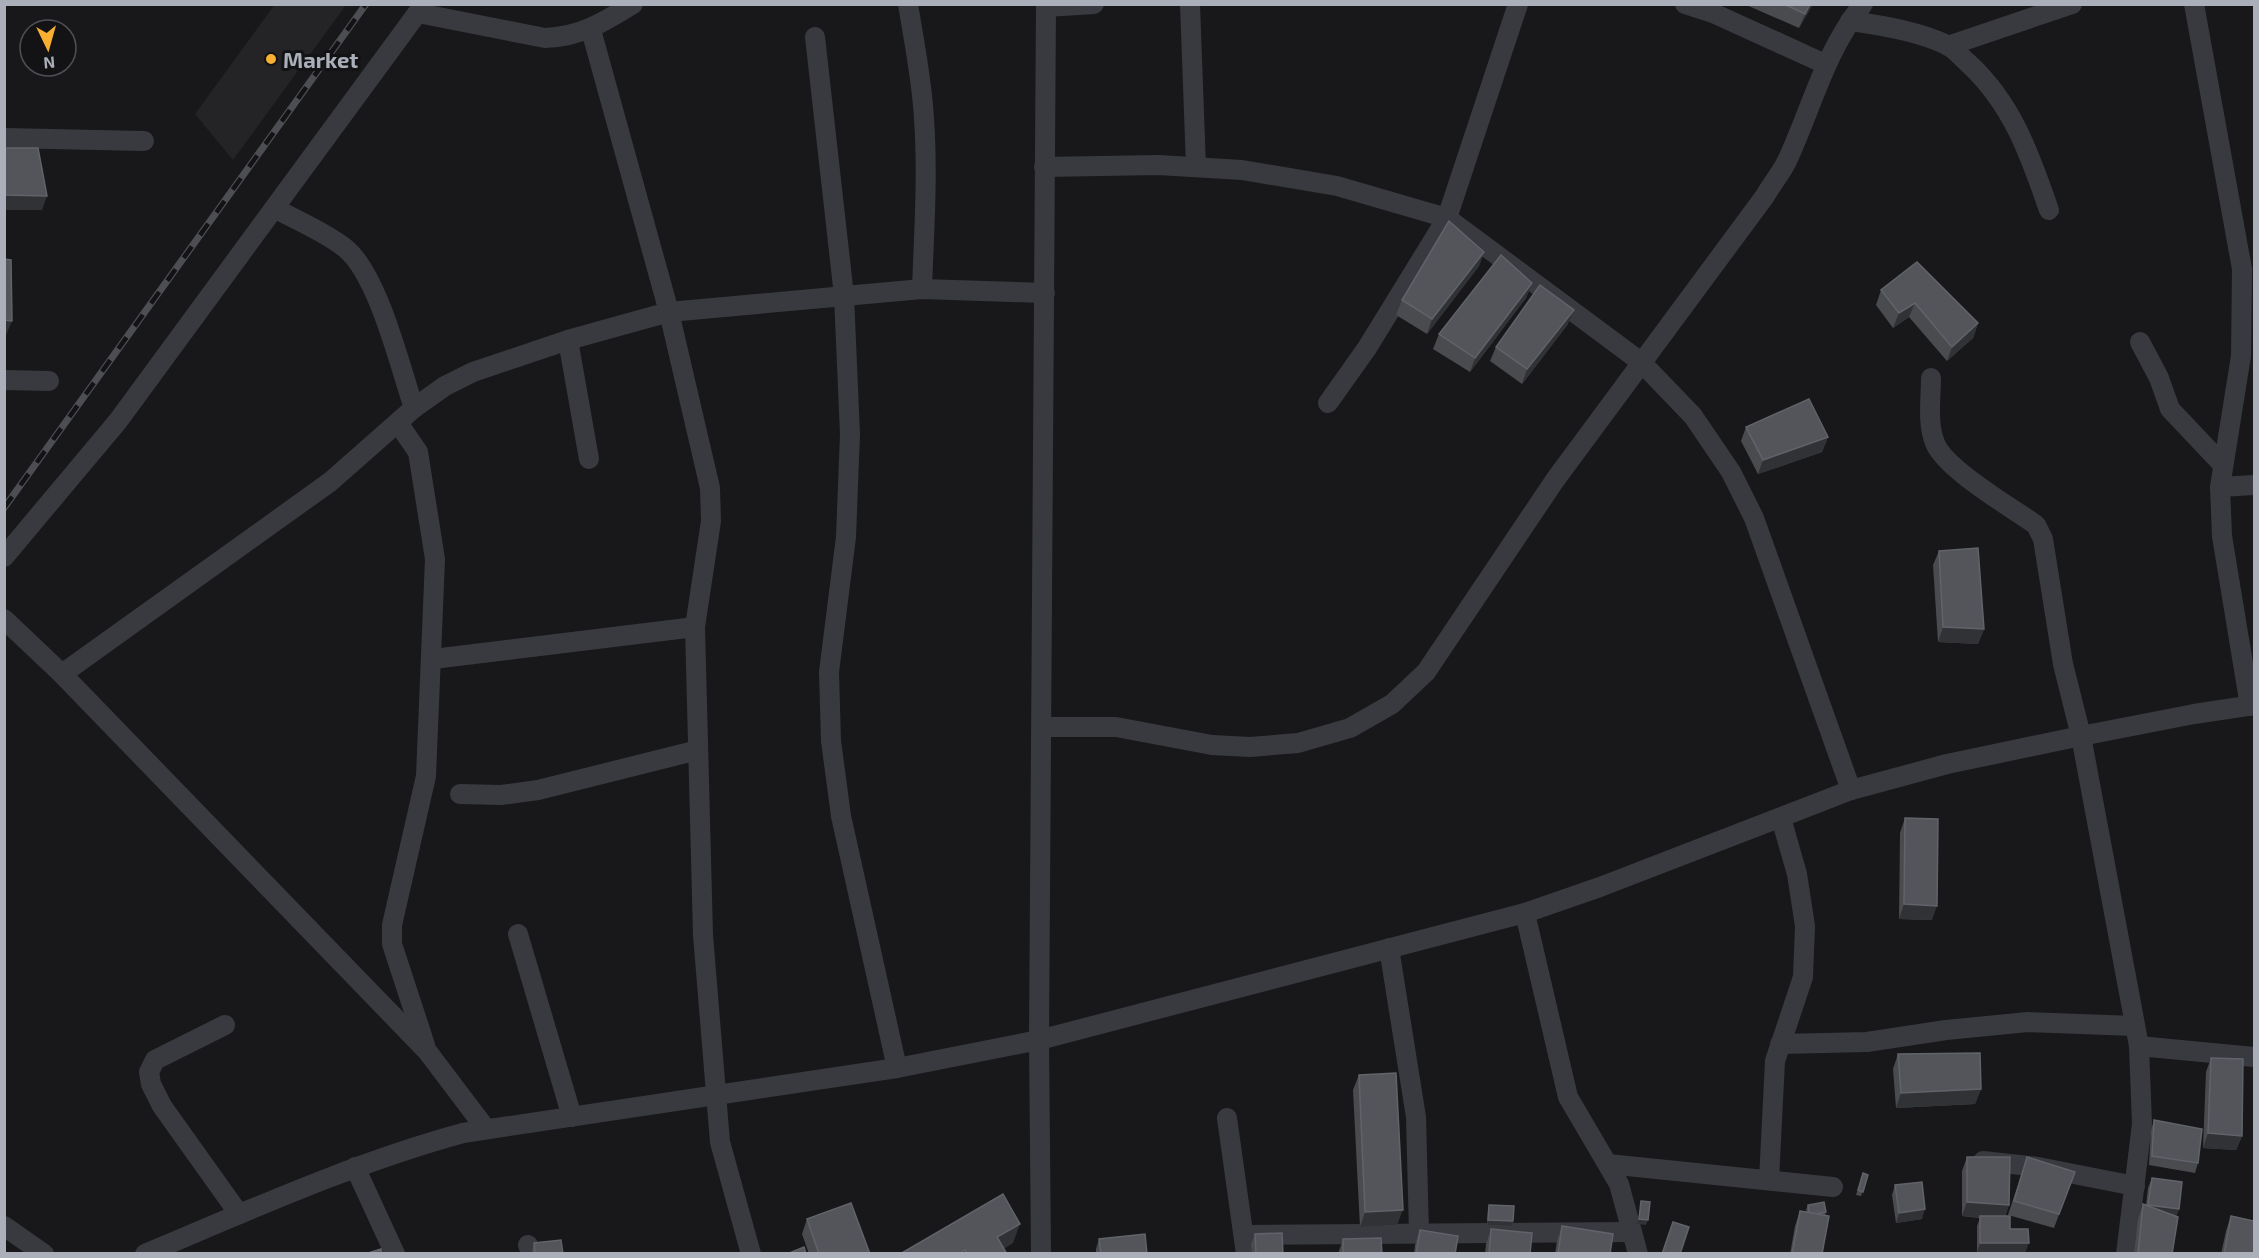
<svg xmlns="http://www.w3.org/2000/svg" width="2259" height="1258" font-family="'Exo 2',sans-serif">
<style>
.built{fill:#242427}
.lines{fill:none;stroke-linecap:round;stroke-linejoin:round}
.minor{stroke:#393a3f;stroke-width:20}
.rail-casing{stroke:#4c4e54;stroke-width:7}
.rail{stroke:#131315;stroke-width:4.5;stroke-dasharray:14;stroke-linecap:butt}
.wall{fill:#494b4f}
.shaded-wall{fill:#313235}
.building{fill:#54555b;stroke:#61636a;stroke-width:1.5}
.poi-dot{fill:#f8b032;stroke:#131315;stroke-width:2}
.labels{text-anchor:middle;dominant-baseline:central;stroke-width:6;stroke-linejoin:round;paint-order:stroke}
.poi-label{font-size:22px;font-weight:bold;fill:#aaafba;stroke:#131315;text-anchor:start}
</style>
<rect width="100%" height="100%" fill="#18181a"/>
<path class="built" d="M275 4 346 5 233 160 195 114Z"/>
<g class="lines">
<g class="minor">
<path d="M908 4C914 42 922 80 924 119 928 175 924 232 922 289"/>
<path d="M1190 4 1196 167"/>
<path d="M1685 4 1713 13 1825 64"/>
<path d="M2194 4 2242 269 2241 356 2220 487 2222 536 2250 706"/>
<path d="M1046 7 1094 4"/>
<path d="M418 13 545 38C580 37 604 22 633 4"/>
<path d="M1850 21C1881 25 1918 31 1947 45 1955 49 1962 58 1968 63 2012 103 2030 155 2049 210"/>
<path d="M591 30 669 312 710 488 711 521 695 627 703 935 720 1142 751 1254"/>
<path d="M815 37 844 296 850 434 846 537 829 672 831 741 841 816 897 1068"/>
<path d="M1948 46 2072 4"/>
<path d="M4 138 144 141"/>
<path d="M1044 167 1158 165 1242 170 1337 186 1447 218 1641 362 1693 416 1731 472 1754 518 1851 790"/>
<path d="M276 209C298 221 325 232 345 248 378 274 400 367 414 408"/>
<path d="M568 340 589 459"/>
<path d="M2140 342 2159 378 2170 409 2222 464"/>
<path d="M1931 378C1931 398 1927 424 1935 443 1945 469 2011 507 2036 525L2043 539 2063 664 2081 736 2139 1046 2142 1124 2126 1254"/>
<path d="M4 380 49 381"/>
<path d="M1328 403 1367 348 1447 218 1518 4"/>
<path d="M398 423 418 452 435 559 426 776 392 925V944L425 1045"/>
<path d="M2220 487 2254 485"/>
<path d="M4 557 118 421 424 4"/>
<path d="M4 619 62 674 427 1051 486 1129"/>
<path d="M433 659 695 627"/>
<path d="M62 674 330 482 414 408 445 386 473 372 568 340 669 312 922 289 1045 293"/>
<path d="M1043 727H1116L1212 745 1250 747 1298 743 1350 728 1392 704 1426 672 1555 480 1765 196C1772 184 1781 173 1787 161 1812 107 1825 51 1863 4"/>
<path d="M460 794 501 795 538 790 698 750"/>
<path d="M1525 913 1568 1097 1619 1184 1638 1254"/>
<path d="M518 934 572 1117"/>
<path d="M1389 948 1416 1117 1419 1233"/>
<path d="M225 1025 155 1060 149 1072 151 1084 162 1106 239 1214"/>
<path d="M1780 1044 1867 1042 1946 1030 2028 1022 2135 1026"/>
<path d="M2139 1046 2254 1057"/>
<path d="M1227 1118 1246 1254"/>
<path d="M1983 1161 2038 1167 2135 1186"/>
<path d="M1608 1164 1833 1187"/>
<path d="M355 1167 395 1254"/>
<path d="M1769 1180 1775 1061 1803 977 1805 926 1797 874 1781 818"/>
<path d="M4 1226 44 1254"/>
<path d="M1244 1235 1632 1232"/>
<path d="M528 1245 532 1254"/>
<path d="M145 1254C250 1210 353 1163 463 1133L897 1068 1039 1040 1525 913 1600 887 1851 790 1947 764 2081 736 2194 714 2254 705"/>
<path d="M1041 1254 1039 1040 1046 4"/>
</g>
<g class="rail-casing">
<path id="rail" d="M4 508 366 4"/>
</g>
<use href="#rail" class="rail"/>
</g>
<g class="wall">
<path d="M1744 4H1813L1799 28Z"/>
<path d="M1484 252 1479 266 1427 334 1396 315 1402 300Z"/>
<path d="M1532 283 1526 298 1470 372 1433 349 1439 334Z"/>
<path d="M1881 290 1978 323 1973 338 1947 361 1909 317 1893 328 1876 305Z"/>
<path d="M1568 324 1522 384 1490 361 1496 347Z"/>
<path d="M1746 427 1828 437 1822 452 1758 474 1741 441Z"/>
<path d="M1939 551 1984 629 1978 644 1938 642 1933 565Z"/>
<path d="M1905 818 1932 920 1899 919 1900 833Z"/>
<path d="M1898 1054 1981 1089 1975 1104 1896 1108 1893 1069Z"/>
<path d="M2211 1058 2242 1136 2236 1150 2203 1148 2206 1072Z"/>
<path d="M1359 1075 1397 1225 1360 1227 1353 1090Z"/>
<path d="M2154 1120 2198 1163 2195 1173 2149 1165 2151 1130Z"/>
<path d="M1967 1157 2009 1205 2005 1216 2010 1229 2025 1253H1977V1226L1980 1218 1962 1216V1171Z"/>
<path d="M2027 1157 2075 1172 2054 1228 2008 1215Z"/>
<path d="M1863 1173 1868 1175 1861 1196 1856 1195Z"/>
<path d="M2152 1178 2179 1209 2176 1216 2172 1254H2134L2138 1219 2143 1204 2146 1205 2148 1188Z"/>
<path d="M1895 1185 1922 1219 1896 1223 1892 1195Z"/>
<path d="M1489 1205 1513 1221 1512 1226 1487 1225 1488 1210Z"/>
<path d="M1808 1205 1826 1212 1825 1216 1822 1254H1790L1795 1226 1800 1211 1806 1212V1210Z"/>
<path d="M2231 1216 2254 1254H2221L2226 1231Z"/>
<path d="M807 1219 870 1254H809L802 1234Z"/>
<path d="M1562 1226 1610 1254H1555L1557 1241Z"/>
<path d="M1491 1229 1530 1254H1485L1486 1244Z"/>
<path d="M1420 1230 1455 1254H1414L1415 1245Z"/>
<path d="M1255 1234 1283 1254H1252L1251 1244Z"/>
<path d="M1099 1239 1147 1254H1096V1249Z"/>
<path d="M1343 1239 1382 1254H1338Z"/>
<path d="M534 1243 563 1254H531Z"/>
</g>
<g class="shaded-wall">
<path d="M1810 4H1813L1799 28 1805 14Z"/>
<path d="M4 195 47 196 42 210H4Z"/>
<path d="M1484 252 1479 266 1427 334 1432 319Z"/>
<path d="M1532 283 1526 298 1470 372 1475 358Z"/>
<path d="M1915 303 1909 317 1893 328 1899 313Z"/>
<path d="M1574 310 1568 324 1522 384 1527 369Z"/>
<path d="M4 320 12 321 6 335H4Z"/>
<path d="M1978 323 1973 338 1947 361 1952 347Z"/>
<path d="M1828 437 1822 452 1758 474 1763 460Z"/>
<path d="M1943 627 1984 629 1978 644 1938 642Z"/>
<path d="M1904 904 1937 906 1932 920 1899 919Z"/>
<path d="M1981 1089 1975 1104 1896 1108 1901 1093Z"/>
<path d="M2208 1133 2242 1136 2236 1150 2203 1148Z"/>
<path d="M1967 1202 2009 1205 2003 1219 1962 1216Z"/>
<path d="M2148 1205 2179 1209 2175 1219 2145 1215Z"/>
<path d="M1925 1209 1922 1219 1896 1223 1899 1213Z"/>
<path d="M1403 1210 1397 1225 1360 1227 1365 1212Z"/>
<path d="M1639 1219 1648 1220 1646 1225 1637 1224Z"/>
<path d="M1488 1220 1513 1221 1512 1226 1487 1225Z"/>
<path d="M1020 1224 1013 1243 996 1254 997 1237Z"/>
<path d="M1980 1243H2029L2025 1253H1977Z"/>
</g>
<g class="building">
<path d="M1784 4H1810L1805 14Z"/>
<path d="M4 148H38L47 196 4 195Z"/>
<path d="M1449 221 1484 252 1432 319 1402 300Z"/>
<path d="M1501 255 1532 283 1475 358 1439 334Z"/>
<path d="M4 259 11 260 12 321 4 320Z"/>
<path d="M1917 262 1978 323 1952 347 1915 303 1899 313 1881 290Z"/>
<path d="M1540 285 1574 310 1527 369 1496 347Z"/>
<path d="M1809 399 1828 437 1763 460 1746 427Z"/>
<path d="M1978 548 1984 629 1943 627 1939 551Z"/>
<path d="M1905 818 1938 819 1937 906 1904 904Z"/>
<path d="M1980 1053 1981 1089 1901 1093 1898 1054Z"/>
<path d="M2211 1058 2243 1059 2242 1136 2208 1133Z"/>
<path d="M1396 1073 1403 1210 1365 1212 1359 1075Z"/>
<path d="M2154 1120 2202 1129 2198 1163 2152 1156Z"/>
<path d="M1967 1157H2010L2009 1205 1967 1202Z"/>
<path d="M2027 1157 2075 1172 2059 1214 2014 1201Z"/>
<path d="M1863 1173 1868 1175 1863 1192 1858 1190Z"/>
<path d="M2152 1178 2182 1182 2179 1209 2148 1205Z"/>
<path d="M1922 1182 1925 1209 1899 1213 1895 1185Z"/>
<path d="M1003 1194 1020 1224 997 1237 1007 1254H967L965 1250 960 1254H900Z"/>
<path d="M1641 1201 1650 1202 1648 1220 1639 1219Z"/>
<path d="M1824 1202 1826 1212 1816 1214 1809 1213 1808 1205Z"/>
<path d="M851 1203 870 1254H819L807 1219Z"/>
<path d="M2143 1204 2178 1217 2172 1254H2138Z"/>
<path d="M1489 1205 1514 1206 1513 1221 1488 1220Z"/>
<path d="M1800 1211 1829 1216 1822 1254H1792Z"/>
<path d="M1980 1216H2010V1229H2028L2029 1243H1980Z"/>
<path d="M2231 1216 2254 1221V1254H2224Z"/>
<path d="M1673 1222 1689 1227 1680 1254H1662Z"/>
<path d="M1562 1226 1613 1234 1610 1254H1558Z"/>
<path d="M1491 1229 1532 1233 1530 1254H1489Z"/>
<path d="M1420 1230 1458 1236 1455 1254H1416Z"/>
<path d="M1282 1233 1283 1254H1256L1255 1234Z"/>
<path d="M1145 1234 1147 1254H1101L1099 1239Z"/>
<path d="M1381 1238 1382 1254H1343V1239Z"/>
<path d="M561 1240 563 1254H535L534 1243Z"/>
<path d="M804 1247 806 1254H787Z"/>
<path d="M381 1249 382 1254H365Z"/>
</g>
<circle class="poi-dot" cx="271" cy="59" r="6"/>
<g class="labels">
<g class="poi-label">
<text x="283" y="59">Market</text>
</g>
</g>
<rect width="2259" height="1258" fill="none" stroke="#aaafba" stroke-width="12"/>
<g transform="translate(48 48) rotate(175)"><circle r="28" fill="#131315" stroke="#4f5157" stroke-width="1.5"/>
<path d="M0-4.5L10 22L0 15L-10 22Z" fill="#f8b032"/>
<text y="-9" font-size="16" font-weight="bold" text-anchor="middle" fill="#aaafba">N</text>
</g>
</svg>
